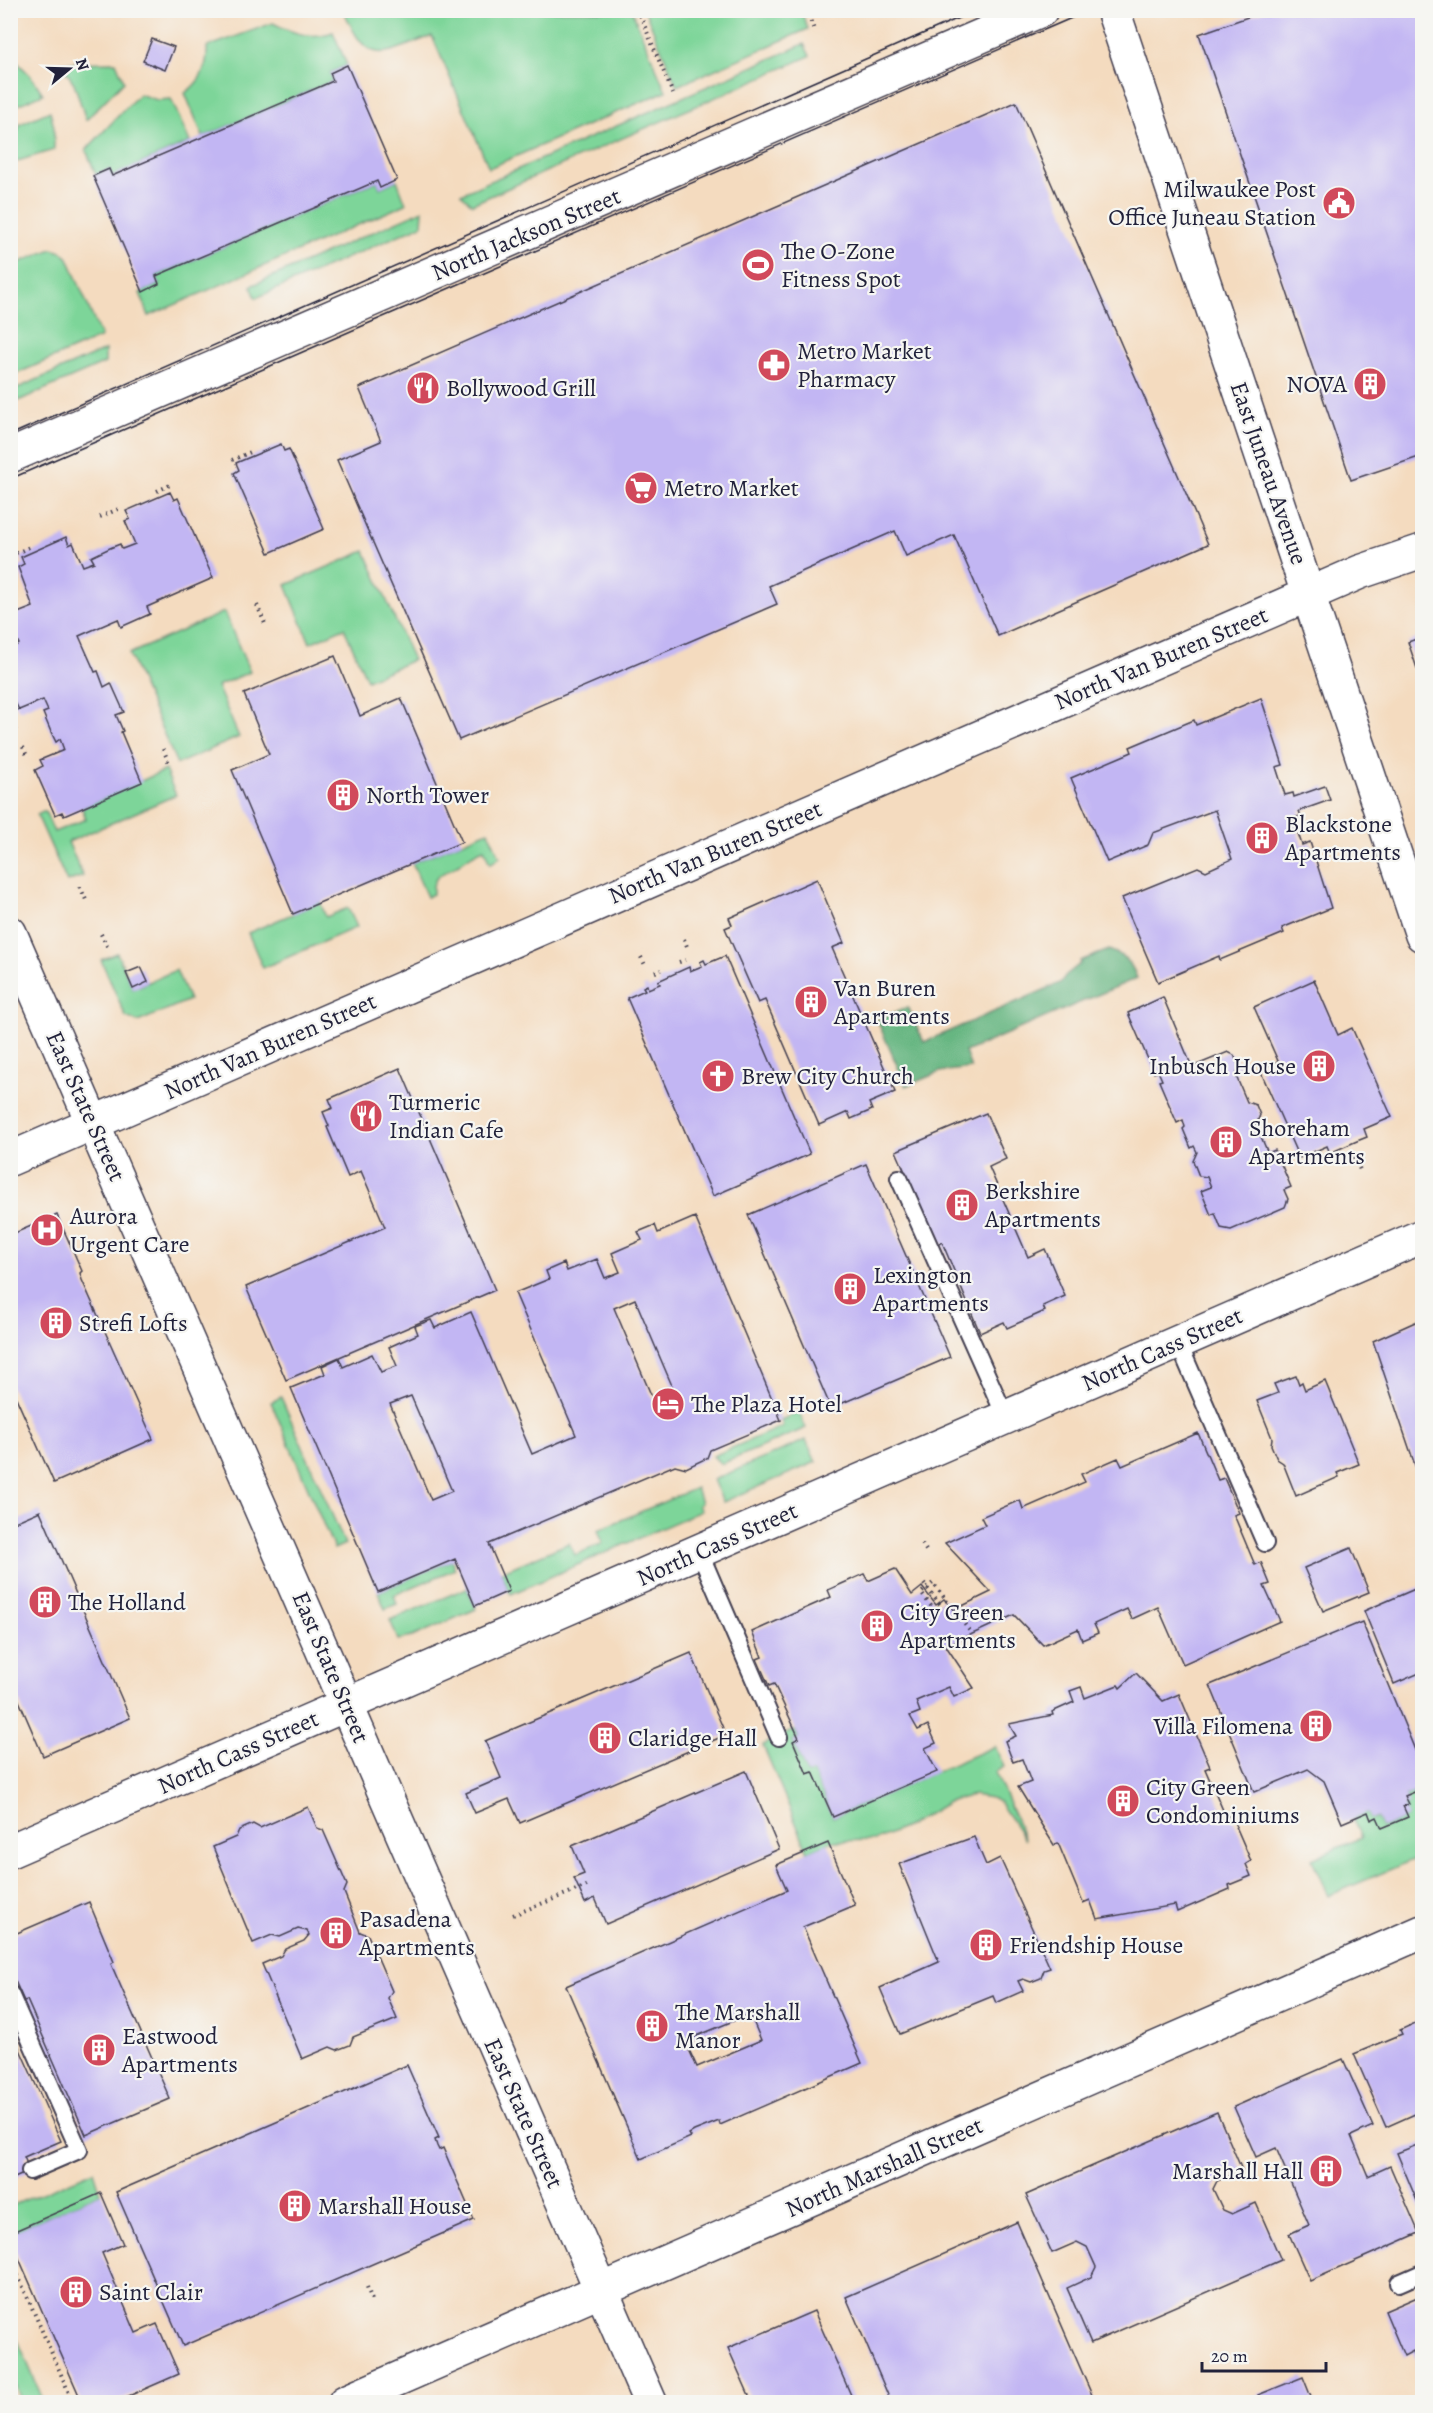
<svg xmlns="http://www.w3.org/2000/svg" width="1433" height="2413" font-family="Alegreya,serif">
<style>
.green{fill:#7dd599;stroke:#507c6a;stroke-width:1.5}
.forest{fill:#66b681;stroke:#446c5e;stroke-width:1.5}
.building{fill:#c2b6f3;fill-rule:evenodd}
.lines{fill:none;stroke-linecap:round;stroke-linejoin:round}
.service-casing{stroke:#423e4f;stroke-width:20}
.minor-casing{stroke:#423e4f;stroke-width:36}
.tertiary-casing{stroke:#423e4f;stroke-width:36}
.secondary-casing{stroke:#423e4f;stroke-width:36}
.path{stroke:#423e4f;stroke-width:4;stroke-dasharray:1.5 4.5;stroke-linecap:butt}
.service{stroke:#fff;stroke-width:16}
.minor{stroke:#fff;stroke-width:33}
.tertiary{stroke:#fff;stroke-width:33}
.secondary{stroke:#fff;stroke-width:33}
.tram{stroke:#22223b;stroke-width:1.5}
.labels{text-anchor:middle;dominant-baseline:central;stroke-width:4.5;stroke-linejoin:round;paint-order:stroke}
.poi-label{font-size:24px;fill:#22223b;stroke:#f6f6f2;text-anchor:start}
.street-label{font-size:24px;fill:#22223b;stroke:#f6f6f2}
</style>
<rect width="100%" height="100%" fill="#f6f6f2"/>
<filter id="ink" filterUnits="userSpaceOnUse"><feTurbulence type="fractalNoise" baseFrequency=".0167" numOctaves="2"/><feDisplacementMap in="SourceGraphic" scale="12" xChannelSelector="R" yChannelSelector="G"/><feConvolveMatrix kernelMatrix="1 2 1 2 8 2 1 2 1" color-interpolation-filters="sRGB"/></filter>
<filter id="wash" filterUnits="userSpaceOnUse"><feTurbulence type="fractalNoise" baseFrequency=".008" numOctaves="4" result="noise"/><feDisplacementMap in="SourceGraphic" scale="24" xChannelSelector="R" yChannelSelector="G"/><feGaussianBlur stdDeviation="1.35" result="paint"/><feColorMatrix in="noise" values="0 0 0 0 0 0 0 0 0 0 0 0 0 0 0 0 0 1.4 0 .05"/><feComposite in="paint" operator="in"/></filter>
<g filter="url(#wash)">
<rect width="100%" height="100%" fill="#f4dbbf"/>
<g class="green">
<path d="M344 11H632L666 91 489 168 432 36C384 53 369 71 344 11Z"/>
<path d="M645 11H801L808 29 677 86Z"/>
<path d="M273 23C292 33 312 40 333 32L347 65 330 73 333 81 203 137 185 93C201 82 208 67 207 47Z"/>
<path d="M804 44 810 56 472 204 461 194Z"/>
<path d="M116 62 124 81 86 120 74 83 60 63Z"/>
<path d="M18 63 31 76 43 94 13 107 11 106V67Z"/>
<path d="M139 94 157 100 171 99 190 142 112 176 109 169 96 175 86 150Z"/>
<path d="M50 111 54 127V150L11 163V140L16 135 20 124Z"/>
<path d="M397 180 406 204 149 316 140 293 159 284 156 276 377 181 380 188Z"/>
<path d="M423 210 422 225 256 298 251 286Z"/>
<path d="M52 249 62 252 68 258 101 337 11 376V266Z"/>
<path d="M105 350V363L11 404V391Z"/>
<path d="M365 551 413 660 367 680 344 628 310 643 286 585Z"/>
<path d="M224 612 250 672 217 686 239 737 177 764 129 654Z"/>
<path d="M165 770 176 795 68 842 83 876 67 882 37 815 45 811 54 832 86 819 82 808Z"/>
<path d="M488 831 500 857 490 864 484 849C473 853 468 858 459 864 445 874 431 873 433 894L427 897 412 863Z"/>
<path d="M320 902 326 917 348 908 357 927 263 968 248 933Z"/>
<path d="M117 953 133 989 176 970 189 1000 138 1022 126 1017 101 960Z"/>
<path d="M281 1397 345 1544 334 1549 271 1402Z"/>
<path d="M799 1412 806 1428 721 1464 713 1456 783 1426 781 1420Z"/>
<path d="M806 1440 816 1462 723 1502 713 1480Z"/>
<path d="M696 1488 701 1503 698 1505 701 1511 511 1594 509 1591 501 1572 569 1543 575 1555 603 1543 598 1530Z"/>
<path d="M452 1560 455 1569 394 1595 397 1604 385 1609 378 1592Z"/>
<path d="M467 1588 476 1609 412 1637 398 1640 390 1620Z"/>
<path d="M794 1730 799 1738 793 1741 807 1774 813 1772 833 1817 995 1746 1004 1767 995 1772 1025 1840 1000 1803 991 1798 973 1795 948 1802 910 1825 876 1840 832 1841 808 1852 763 1745Z"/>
<path d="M1422 1789V1856L1328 1896 1312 1859 1361 1838 1353 1818 1368 1812 1371 1820 1377 1818 1382 1828 1407 1817 1403 1806 1408 1804 1405 1796Z"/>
<path d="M94 2171 101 2193 11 2233V2206Z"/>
<path d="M10 2324H11L44 2402H22L11 2376Z"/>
</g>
<path class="forest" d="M1109 950C1126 957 1130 960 1137 978L965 1052 971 1068 940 1072 906 1086 877 1020 908 1007 924 1042 1060 983 1066 975 1081 963 1080 961Z"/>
<g id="blocks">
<g class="building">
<path d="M1268 10H1422V456L1351 480 1199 34Z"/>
<path d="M152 39 174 47 165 70 143 61Z"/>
<path d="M347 65 397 180 380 188 377 181 156 276 159 284 143 292 93 176 109 169 112 176 333 81 330 73Z"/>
<path d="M1016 102 1208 544 998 636 954 535 906 556 895 531 769 586 777 604 459 740 337 460 381 441 359 388Z"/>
<path d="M281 444 284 451 289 449 324 529 269 553 234 473 239 470 236 463Z"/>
<path d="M170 492 174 500 178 498 213 578 147 607 150 614 121 627 118 619 79 636 95 672 98 671 104 687 111 683 124 712 116 715 123 731 121 732 142 782 64 816 62 812 55 815 35 770 43 766 40 760 64 750 60 739 56 742 51 732 43 713 48 711 43 700 19 710 16 704 10 707V648L19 644 10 624V616L33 607 18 567 24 564 21 557 66 537 69 545 73 543 83 566 94 562 91 557 110 548 120 544 122 549 135 544 125 521 130 519 126 511Z"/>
<path d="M1422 637V683L1408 642Z"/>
<path d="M335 656 360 716 401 698 462 842 293 914 232 770 269 754 244 694Z"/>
<path d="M1261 698 1283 765 1276 767 1285 795 1293 793 1294 797 1325 786 1330 800 1299 811 1301 816 1293 818 1302 845 1310 842 1331 908 1282 928 1284 933 1220 960 1219 956 1158 982 1122 898 1198 867 1206 871 1232 859 1215 810 1153 833 1148 845 1107 862 1071 778 1132 752 1130 747 1194 720 1196 725Z"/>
<path d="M817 879 844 943 832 948 895 1092 869 1103 872 1110 851 1119 848 1112 819 1125 765 1000 758 1003 725 928 732 925 729 918Z"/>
<path d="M725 956 810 1154 713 1196 627 998 645 990 643 987 647 985 648 989 660 984 658 981 689 967 690 971 702 966 700 962 704 960 706 964Z"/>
<path d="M141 967 148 982 133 989 126 973Z"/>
<path d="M1314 980 1338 1035 1352 1028 1392 1117 1364 1129 1367 1137 1357 1141 1330 1153 1327 1146 1299 1158 1260 1070 1278 1061 1254 1007Z"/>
<path d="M1163 997 1192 1067 1228 1052 1234 1055 1239 1066 1236 1076 1247 1102 1256 1105 1260 1115 1256 1125 1268 1153 1275 1150 1291 1187 1284 1190 1288 1199 1285 1207 1231 1230 1221 1228 1215 1213 1211 1215 1201 1191 1211 1187 1207 1177 1199 1176 1193 1161 1197 1152 1194 1146 1191 1148 1183 1129 1185 1127 1183 1120 1177 1123 1159 1081 1162 1080 1158 1071 1154 1073 1128 1013Z"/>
<path d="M400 1068 495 1290 286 1380 246 1287 385 1227 361 1171 348 1177 327 1127 329 1126 323 1112 333 1108 329 1099Z"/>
<path d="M986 1113 1006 1159 989 1167 1028 1257 1045 1249 1065 1296 1043 1306 1045 1311 1007 1328 1004 1322 980 1333 942 1242 937 1245 896 1151Z"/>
<path d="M866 1164 950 1357 831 1408 748 1215Z"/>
<path d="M57 1215 82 1271 80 1273 82 1280 153 1439 54 1483 10 1384V1235Z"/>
<path d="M695 1217 781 1420 710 1450 707 1458 686 1468 675 1465 489 1544 509 1591 475 1606 455 1559 378 1592 291 1388 325 1374 322 1366 339 1358 343 1367 372 1354 381 1372 397 1366 389 1347 418 1334 415 1326 431 1320 435 1328 471 1312 532 1454 576 1435 515 1293 549 1279 546 1271 564 1263 567 1271 597 1259 605 1278 620 1272 612 1253 642 1240 638 1232 655 1225 658 1233ZM635 1299 676 1395 655 1404 614 1308ZM411 1396 452 1491 431 1500 390 1404Z"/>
<path d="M1422 1319V1486L1373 1341Z"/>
<path d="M1296 1376 1299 1384 1302 1382 1305 1390 1325 1381 1359 1464 1337 1473 1339 1477 1296 1496 1283 1463 1277 1459 1271 1445 1272 1438 1257 1401 1278 1393 1274 1384Z"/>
<path d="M1198 1433 1218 1480 1224 1478 1239 1513 1234 1515 1255 1565 1261 1562 1270 1584 1264 1586 1280 1621 1183 1664 1158 1607 1132 1619 1127 1609 1094 1624 1098 1633 1082 1640 1078 1629 1043 1645 1014 1615 946 1646 974 1688 954 1697 949 1687 916 1701 920 1712 910 1716 918 1730 928 1725 936 1743 925 1748 937 1772 833 1817 813 1772 807 1774 793 1741 799 1738 774 1684 769 1686 757 1659 762 1657 752 1632 831 1597 828 1590 864 1574 868 1581 895 1569 912 1595 922 1587 936 1605 944 1599 954 1610 991 1592 945 1543 985 1525 981 1517 1020 1500 1023 1509 1085 1482 1081 1474 1118 1458 1122 1466Z"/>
<path d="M40 1511 130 1718 43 1756 10 1680V1524Z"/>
<path d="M1351 1548 1369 1592 1323 1611 1304 1568Z"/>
<path d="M1422 1586V1672L1394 1684 1364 1611Z"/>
<path d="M1362 1622 1422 1767V1789L1405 1796 1409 1804 1403 1806 1408 1817 1382 1828 1377 1817 1371 1820 1368 1812 1342 1823 1324 1781 1308 1769 1254 1792 1210 1685Z"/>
<path d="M691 1653 726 1735 520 1823 509 1799 475 1813 466 1793 501 1778 485 1741Z"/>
<path d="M1136 1673 1163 1701 1179 1694 1210 1767 1205 1769 1226 1817 1231 1815 1251 1861 1246 1864 1251 1876 1229 1885 1230 1889 1177 1912 1175 1905 1097 1919 1090 1900 1083 1903 1058 1843 1054 1845 1018 1787 1031 1782 1022 1759 1013 1762 1005 1741 1016 1736 1009 1724 1053 1715 1052 1712 1074 1702 1070 1691 1081 1687 1085 1698 1118 1685 1120 1688Z"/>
<path d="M746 1771 779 1849 606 1924 595 1898 585 1903 574 1878 584 1874 572 1846Z"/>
<path d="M308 1807 317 1828 323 1830 347 1885 344 1892 360 1932 368 1935 392 1991 388 1998 397 2019 353 2037 350 2045 337 2050 330 2047 302 2059 262 1964 281 1956 285 1949 304 1941 309 1935 307 1931 298 1929 280 1937 272 1935 253 1943 213 1847 236 1837 239 1830 253 1824 260 1828Z"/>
<path d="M974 1837 986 1865 1000 1858 1050 1968 1044 1970 1041 1978 1031 1982 1023 1979 1018 1981 1023 1991 996 2003 993 1996 900 2034 880 1988 939 1962 899 1864Z"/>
<path d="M828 1843 855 1905 803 1927 862 2063 720 2125 719 2121 694 2131 689 2134 691 2137 641 2159 566 1986 787 1890 776 1865ZM750 2014 761 2040 697 2067 685 2041Z"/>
<path d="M89 1902 114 1962 111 1964 170 2099 86 2135 27 2000 24 2001 10 1970V1936Z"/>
<path d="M1422 2020V2117L1418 2119 1415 2114 1386 2127 1354 2054 1402 2034 1400 2030Z"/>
<path d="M10 2027 61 2141 24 2157 30 2171 10 2180Z"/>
<path d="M1343 2059 1373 2126 1351 2136 1368 2176 1390 2166 1419 2233 1310 2281 1289 2234 1309 2225 1276 2148 1256 2157 1234 2107Z"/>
<path d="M407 2065 439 2138 435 2140 437 2146 439 2150 443 2148 474 2220 183 2346 116 2192Z"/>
<path d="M1217 2112 1242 2170 1217 2181 1213 2189 1223 2210 1232 2214 1256 2203 1281 2260 1091 2343 1067 2288 1091 2277 1096 2267 1087 2247 1077 2242 1052 2253 1026 2195Z"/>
<path d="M1422 2143V2213L1397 2153Z"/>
<path d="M101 2193 123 2244 102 2253 136 2333 157 2324 179 2374 115 2402H82L10 2238V2233Z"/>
<path d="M1017 2222 1095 2402H891L846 2297Z"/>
<path d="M1422 2295V2374L1413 2351 1404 2356 1385 2311Z"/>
<path d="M814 2311 854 2402H752L728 2348Z"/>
<path d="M1303 2377 1313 2402H1261L1258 2395Z"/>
</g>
</g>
</g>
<g filter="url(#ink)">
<use href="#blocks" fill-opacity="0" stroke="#423e4f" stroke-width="1.5"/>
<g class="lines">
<g class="service-casing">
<g id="service">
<path d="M899 1178 1006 1418"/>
<path d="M1178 1342 1265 1543"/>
<path d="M699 1551 779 1737"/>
<path d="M10 1994 79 2150 30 2171"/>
<path d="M1399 2283 1422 2273"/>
</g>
</g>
<g class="minor-casing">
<g id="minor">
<path d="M10 1851 1422 1236"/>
<path d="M345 2402 1422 1932"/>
</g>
</g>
<g class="tertiary-casing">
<g id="tertiary">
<path d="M1113 10 1422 935"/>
<path d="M10 456 1041 10"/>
</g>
</g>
<g class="secondary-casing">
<g id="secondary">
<path d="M10 933 650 2402"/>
<path d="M10 1159 1360 572 1422 551"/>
</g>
</g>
<g class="path">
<path d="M638 10 673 94"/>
<path d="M806 10 815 32"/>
<path d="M232 460 253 451"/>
<path d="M157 491 170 485"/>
<path d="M100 517 121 508"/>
<path d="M16 553 32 546"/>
<path d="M257 605 266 626"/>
<path d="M11 719 16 730"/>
<path d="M23 747 27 756"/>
<path d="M163 749 170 765"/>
<path d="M80 887 87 902"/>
<path d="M101 934 108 948"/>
<path d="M684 939 688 949"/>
<path d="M641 957 646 967"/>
<path d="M679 962 685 960"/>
<path d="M655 972 661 970"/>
<path d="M1354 1157 1360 1170"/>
<path d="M922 1544 927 1552"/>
<path d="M924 1584 941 1606 935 1611 921 1593 933 1583 972 1634"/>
<path d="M513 1915 589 1885"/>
<path d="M10 2260 13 2264 20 2261"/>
<path d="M13 2264 73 2402"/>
<path d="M367 2287 373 2303"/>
</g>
<use href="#service" class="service"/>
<use href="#minor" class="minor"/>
<use href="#tertiary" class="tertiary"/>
<use href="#secondary" class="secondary"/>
<g class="tram">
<path d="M10 435 977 10"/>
<path d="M10 479 1090 10"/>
</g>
</g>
</g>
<defs>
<g id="civic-disc" transform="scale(1.725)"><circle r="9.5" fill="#d1495b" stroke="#f6f6f2"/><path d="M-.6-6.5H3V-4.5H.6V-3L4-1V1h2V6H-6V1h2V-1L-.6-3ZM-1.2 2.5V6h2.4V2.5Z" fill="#fff"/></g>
<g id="stadium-disc" transform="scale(1.725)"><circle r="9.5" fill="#d1495b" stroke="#f6f6f2"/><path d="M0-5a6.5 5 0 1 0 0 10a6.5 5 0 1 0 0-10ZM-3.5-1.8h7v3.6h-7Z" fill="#fff"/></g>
<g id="pharmacy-disc" transform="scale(1.725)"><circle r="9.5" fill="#d1495b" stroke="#f6f6f2"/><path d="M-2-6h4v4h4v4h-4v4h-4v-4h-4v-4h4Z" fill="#fff"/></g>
<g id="building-disc" transform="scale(1.725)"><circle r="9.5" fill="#d1495b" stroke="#f6f6f2"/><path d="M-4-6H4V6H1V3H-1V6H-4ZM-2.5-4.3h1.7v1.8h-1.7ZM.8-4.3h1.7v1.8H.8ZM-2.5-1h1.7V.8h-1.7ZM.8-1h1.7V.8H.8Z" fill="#fff"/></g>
<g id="restaurant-disc" transform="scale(1.725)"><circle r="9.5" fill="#d1495b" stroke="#f6f6f2"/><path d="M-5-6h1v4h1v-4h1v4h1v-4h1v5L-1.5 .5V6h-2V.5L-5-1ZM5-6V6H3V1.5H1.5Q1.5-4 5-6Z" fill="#fff"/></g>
<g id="supermarket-disc" transform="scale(1.725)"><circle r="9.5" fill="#d1495b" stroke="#f6f6f2"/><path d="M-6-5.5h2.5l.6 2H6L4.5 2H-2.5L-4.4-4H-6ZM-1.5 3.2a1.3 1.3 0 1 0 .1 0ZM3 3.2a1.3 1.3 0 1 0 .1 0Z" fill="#fff"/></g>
<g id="church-disc" transform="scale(1.725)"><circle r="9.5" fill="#d1495b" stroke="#f6f6f2"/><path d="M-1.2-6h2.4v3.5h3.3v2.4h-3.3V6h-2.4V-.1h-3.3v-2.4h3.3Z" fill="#fff"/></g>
<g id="hospital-disc" transform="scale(1.725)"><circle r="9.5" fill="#d1495b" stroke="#f6f6f2"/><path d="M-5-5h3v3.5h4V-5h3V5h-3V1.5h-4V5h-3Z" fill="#fff"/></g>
<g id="hotel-disc" transform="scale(1.725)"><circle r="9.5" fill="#d1495b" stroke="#f6f6f2"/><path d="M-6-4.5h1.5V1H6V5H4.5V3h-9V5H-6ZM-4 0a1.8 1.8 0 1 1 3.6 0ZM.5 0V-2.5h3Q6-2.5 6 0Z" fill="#fff"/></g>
</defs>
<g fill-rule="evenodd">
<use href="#civic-disc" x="1339" y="203"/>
<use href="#stadium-disc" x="758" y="265"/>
<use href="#pharmacy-disc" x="774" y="365"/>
<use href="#building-disc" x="1370" y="384"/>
<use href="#restaurant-disc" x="423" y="388"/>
<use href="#supermarket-disc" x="641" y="488"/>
<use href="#building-disc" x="343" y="795"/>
<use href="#building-disc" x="1262" y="838"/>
<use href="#building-disc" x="811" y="1002"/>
<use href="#building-disc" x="1319" y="1066"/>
<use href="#church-disc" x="718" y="1076"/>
<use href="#restaurant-disc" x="366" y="1116"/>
<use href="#building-disc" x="1226" y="1142"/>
<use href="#building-disc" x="962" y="1205"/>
<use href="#hospital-disc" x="47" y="1230"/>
<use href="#building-disc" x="850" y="1289"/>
<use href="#building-disc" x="56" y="1323"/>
<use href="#hotel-disc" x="668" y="1404"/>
<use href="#building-disc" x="45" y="1602"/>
<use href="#building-disc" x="877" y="1626"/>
<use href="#building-disc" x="1316" y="1726"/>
<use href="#building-disc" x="605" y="1738"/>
<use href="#building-disc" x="1123" y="1801"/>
<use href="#building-disc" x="336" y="1933"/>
<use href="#building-disc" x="986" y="1945"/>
<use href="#building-disc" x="652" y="2026"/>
<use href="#building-disc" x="99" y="2050"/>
<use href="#building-disc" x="1326" y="2171"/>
<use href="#building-disc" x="295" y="2206"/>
<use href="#building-disc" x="76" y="2292"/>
</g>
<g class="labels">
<g class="poi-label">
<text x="1316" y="189" text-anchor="end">Milwaukee Post<tspan x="1316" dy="28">Office Juneau Station</tspan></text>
<text x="781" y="251">The O-Zone<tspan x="781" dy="28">Fitness Spot</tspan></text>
<text x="797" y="351">Metro Market<tspan x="797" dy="28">Pharmacy</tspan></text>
<text x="1347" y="384" text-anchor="end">NOVA</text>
<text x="446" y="388">Bollywood Grill</text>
<text x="664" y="488">Metro Market</text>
<text x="366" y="795">North Tower</text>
<text x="1285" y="824">Blackstone<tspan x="1285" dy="28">Apartments</tspan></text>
<text x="834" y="988">Van Buren<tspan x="834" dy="28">Apartments</tspan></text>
<text x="1296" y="1066" text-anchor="end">Inbusch House</text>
<text x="741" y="1076">Brew City Church</text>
<text x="389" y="1102">Turmeric<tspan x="389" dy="28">Indian Cafe</tspan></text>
<text x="1249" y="1128">Shoreham<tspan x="1249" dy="28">Apartments</tspan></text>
<text x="985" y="1191">Berkshire<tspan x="985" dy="28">Apartments</tspan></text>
<text x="70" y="1216">Aurora<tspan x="70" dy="28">Urgent Care</tspan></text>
<text x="873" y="1275">Lexington<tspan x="873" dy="28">Apartments</tspan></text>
<text x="79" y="1323">Strefi Lofts</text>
<text x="691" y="1404">The Plaza Hotel</text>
<text x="68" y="1602">The Holland</text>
<text x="900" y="1612">City Green<tspan x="900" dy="28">Apartments</tspan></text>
<text x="1293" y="1726" text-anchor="end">Villa Filomena</text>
<text x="628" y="1738">Claridge Hall</text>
<text x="1146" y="1787">City Green<tspan x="1146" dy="28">Condominiums</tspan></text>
<text x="359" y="1919">Pasadena<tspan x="359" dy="28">Apartments</tspan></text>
<text x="1009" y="1945">Friendship House</text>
<text x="675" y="2012">The Marshall<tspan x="675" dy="28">Manor</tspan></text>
<text x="122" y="2036">Eastwood<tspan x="122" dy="28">Apartments</tspan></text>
<text x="1303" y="2171" text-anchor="end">Marshall Hall</text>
<text x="318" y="2206">Marshall House</text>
<text x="99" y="2292">Saint Clair</text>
</g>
<g class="street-label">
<text transform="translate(526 234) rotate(-23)">North Jackson Street</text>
<text transform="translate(1269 473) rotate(71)">East Juneau Avenue</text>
<text transform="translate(1161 658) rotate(-23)">North Van Buren Street</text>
<text transform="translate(715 852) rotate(-23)">North Van Buren Street</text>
<text transform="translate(270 1046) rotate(-24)">North Van Buren Street</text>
<text transform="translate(86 1106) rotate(66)">East State Street</text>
<text transform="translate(1162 1349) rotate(-24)">North Cass Street</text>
<text transform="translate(717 1544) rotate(-24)">North Cass Street</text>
<text transform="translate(331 1667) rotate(67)">East State Street</text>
<text transform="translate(238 1752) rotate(-24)">North Cass Street</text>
<text transform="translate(524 2113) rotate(66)">East State Street</text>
<text transform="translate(884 2167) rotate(-24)">North Marshall Street</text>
</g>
</g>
<rect width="1433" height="2413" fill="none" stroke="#f6f6f2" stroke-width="36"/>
<g transform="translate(69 69) rotate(71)" stroke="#f6f6f2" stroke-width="4.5" paint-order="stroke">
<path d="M0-4.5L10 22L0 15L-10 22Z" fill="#22223b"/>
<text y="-9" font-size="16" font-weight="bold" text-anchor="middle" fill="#22223b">N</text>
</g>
<path d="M1202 2362v9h124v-9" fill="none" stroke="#22223b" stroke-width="3"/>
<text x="1211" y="2362" font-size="18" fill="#22223b" stroke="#f6f6f2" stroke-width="4.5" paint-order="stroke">20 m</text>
</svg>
